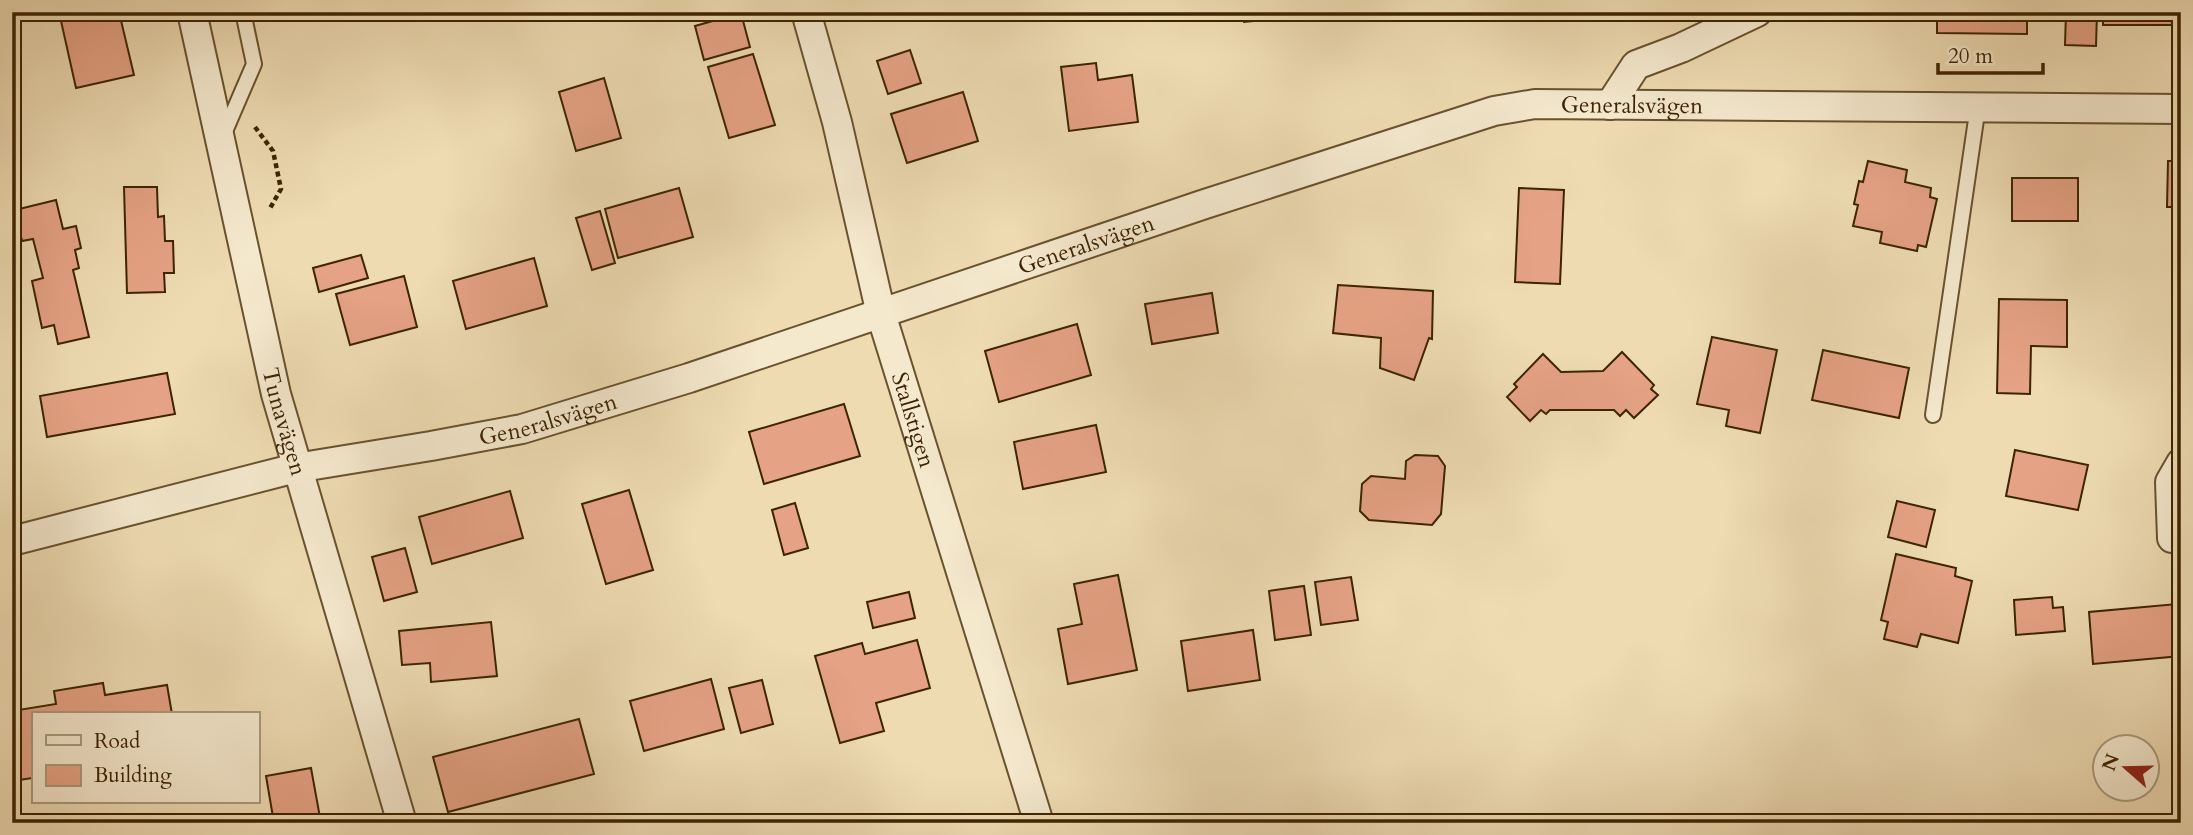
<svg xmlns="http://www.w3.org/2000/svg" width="2193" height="835" font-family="Cardo,serif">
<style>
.building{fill:#e5a284;stroke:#3d2402;stroke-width:2}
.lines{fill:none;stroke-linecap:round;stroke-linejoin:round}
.lane-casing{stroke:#69522e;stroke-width:18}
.street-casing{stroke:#69522e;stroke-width:32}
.path{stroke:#3d2402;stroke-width:4.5;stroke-dasharray:5 3.5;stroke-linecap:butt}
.lane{stroke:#f4e8cd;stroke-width:14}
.street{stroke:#f4e8cd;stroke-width:28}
.labels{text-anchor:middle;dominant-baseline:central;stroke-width:5;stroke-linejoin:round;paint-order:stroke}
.street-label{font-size:23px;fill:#3d2402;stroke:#f4e8cd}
</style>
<rect width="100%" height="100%" fill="#eedbb2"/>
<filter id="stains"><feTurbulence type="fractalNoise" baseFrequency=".00286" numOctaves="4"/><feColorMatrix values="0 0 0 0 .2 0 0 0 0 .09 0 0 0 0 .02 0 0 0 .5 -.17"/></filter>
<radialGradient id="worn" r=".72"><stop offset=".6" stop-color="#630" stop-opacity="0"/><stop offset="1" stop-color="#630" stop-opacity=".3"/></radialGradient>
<g class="building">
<path d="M59 12H119L134 75 76 88Z"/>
<path d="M1243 12H1283L1284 18 1244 22Z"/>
<path d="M1937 12H2027V34L1937 33Z"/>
<path d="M2066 12H2097L2096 46 2065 45Z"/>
<rect x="2103" y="12" width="78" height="13"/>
<path d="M741 13 750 47 704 60 695 26Z"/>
<path d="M910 50 921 83 888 94 877 61Z"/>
<path d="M753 54 775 125 729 138 708 67Z"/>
<path d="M1096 63 1098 80 1132 75 1138 122 1069 131 1061 67Z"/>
<path d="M604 78 621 138 576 151 559 92Z"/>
<path d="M963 92 978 141 907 163 891 114Z"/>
<path d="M1868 161 1907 170 1905 182 1931 188 1930 197 1937 199 1926 247 1918 245 1917 251 1880 243 1882 232 1853 226 1858 205 1854 204 1859 181 1863 182Z"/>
<path d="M2168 161H2181V207H2167Z"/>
<rect x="2012" y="178" width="66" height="43"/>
<path d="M124 187H157L158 217 164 216 165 241H173L174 273H164L165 292 127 293Z"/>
<path d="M679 188 693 237 618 258 605 209Z"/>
<path d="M1519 188 1564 190 1560 284 1515 282Z"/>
<path d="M56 200 63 229 76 226 81 248 75 250 79 268 73 270 89 337 58 344 54 325 42 328 32 281 43 278 33 239 22 241 15 210Z"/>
<path d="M600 211 615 263 592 270 576 218Z"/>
<path d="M361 255 368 278 319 292 313 268Z"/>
<path d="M534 258 547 306 466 329 453 281Z"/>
<path d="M404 276 417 327 350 345 336 294Z"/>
<path d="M1338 285 1433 291 1432 339 1429 338 1414 380 1380 368 1381 338 1333 333Z"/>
<path d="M1212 293 1218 333 1152 344 1145 304Z"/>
<path d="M1999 299 2067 300V347L2031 346 2030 394 1997 393Z"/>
<path d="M1077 324 1091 375 999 402 985 351Z"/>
<path d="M1712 337 1777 350 1760 433 1726 426 1729 410 1697 404Z"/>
<path d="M1823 350 1909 368 1899 418 1812 400Z"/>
<path d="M1622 352 1654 385 1651 389 1658 395 1634 418 1626 410 1620 416 1614 410H1550L1546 414 1541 410 1530 421 1507 397 1517 387 1514 384 1543 354 1561 372 1603 371Z"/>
<path d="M167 373 175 414 47 437 40 396Z"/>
<path d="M844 404 860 456 764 484 749 432Z"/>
<path d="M1096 425 1106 472 1023 489 1014 442Z"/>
<path d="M2015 450 2088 465 2078 510 2006 496Z"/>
<path d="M1415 455 1438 456 1445 466 1441 514 1432 525 1369 520 1360 511 1362 484 1371 476 1405 479 1406 461Z"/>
<path d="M629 490 653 570 606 584 582 504Z"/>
<path d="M510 491 523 538 432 564 419 517Z"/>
<path d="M1897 501 1935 510 1926 547 1888 537Z"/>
<path d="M795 503 808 548 784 555 772 510Z"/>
<path d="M405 548 417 592 384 601 372 557Z"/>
<path d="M1896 554 1956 568 1955 576 1972 581 1958 643 1921 634 1917 647 1884 639 1888 622 1881 620Z"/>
<path d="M1118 575 1137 670 1068 684 1058 629 1082 624 1074 584Z"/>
<path d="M1351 577 1358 620 1321 625 1315 582Z"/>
<path d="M1304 586 1311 635 1275 640 1269 591Z"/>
<path d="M909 592 915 618 873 628 867 602Z"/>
<path d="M2052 597 2053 608 2063 607 2065 631 2016 635 2014 600Z"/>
<path d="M2177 604 2181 656 2093 664 2089 612Z"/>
<path d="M491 622 497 676 431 682 430 663 402 665 399 631Z"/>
<path d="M1253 630 1260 680 1188 691 1181 641Z"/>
<path d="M917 640 930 688 876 703 884 731 840 743 815 656 862 643 865 654Z"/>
<path d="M711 679 724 729 644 751 630 701Z"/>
<path d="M762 680 773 724 741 733 729 688Z"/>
<path d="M103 683 105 695 167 685 172 714H33V778L12 781V711L56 704 54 691Z"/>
<path d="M579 719 594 774 448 812 433 757Z"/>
<path d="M311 768 321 823H274L266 776Z"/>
</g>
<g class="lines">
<g class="lane-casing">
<g id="lane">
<path d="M223 136 254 64 243 12"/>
<path d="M1933 415 1978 106"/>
</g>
</g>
<g class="street-casing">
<g id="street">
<path id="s1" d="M192 12 276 394 402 823"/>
<path id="s2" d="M806 12 837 122 881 314 1039 823"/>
<path d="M1610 105 1636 65 1681 48 1757 12"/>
<path d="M2172 538 2170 482 2181 463"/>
<path id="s3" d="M12 541 296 468 431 446 522 429 689 378 1205 204 1494 111 1535 104 2181 109"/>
</g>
</g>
<path class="path" d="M255 127 273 151 281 189 269 210"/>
<use href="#lane" class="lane"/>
<use href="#street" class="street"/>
</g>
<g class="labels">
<g class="street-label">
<text stroke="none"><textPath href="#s3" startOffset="1684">Generalsvägen</textPath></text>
<text stroke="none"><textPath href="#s3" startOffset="1116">Generalsvägen</textPath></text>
<text stroke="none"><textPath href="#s3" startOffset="550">Generalsvägen</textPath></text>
<text stroke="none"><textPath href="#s2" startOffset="422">Stallstigen</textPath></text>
<text stroke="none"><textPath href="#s1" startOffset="420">Tunavägen</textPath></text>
</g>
</g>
<rect width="2193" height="835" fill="none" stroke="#eedbb2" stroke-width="42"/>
<rect x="14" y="14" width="2165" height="807" fill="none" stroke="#3d2402" stroke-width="3.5"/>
<rect x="21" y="21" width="2151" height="793" fill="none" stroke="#3d2402" stroke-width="2"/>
<rect x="32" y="712" width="228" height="91" fill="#f4e8cd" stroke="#ab9a7c" stroke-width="2"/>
<rect x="46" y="735" width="35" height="10" fill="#f4e8cd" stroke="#ab9a7c" stroke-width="2"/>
<text x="94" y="748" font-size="21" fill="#3d2402">Road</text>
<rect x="46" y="765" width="35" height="21" fill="#e5a284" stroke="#ab9a7c" stroke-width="2"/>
<text x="94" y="782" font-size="21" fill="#3d2402">Building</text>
<g transform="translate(2126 768) rotate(290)"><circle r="33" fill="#f4e8cd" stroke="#ab9a7c" stroke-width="2"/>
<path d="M0-5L12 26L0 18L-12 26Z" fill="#8f2418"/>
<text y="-10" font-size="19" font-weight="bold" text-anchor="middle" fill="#3d2402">N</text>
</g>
<path d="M1938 63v10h105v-10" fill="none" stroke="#3d2402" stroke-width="3.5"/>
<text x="1948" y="63" font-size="21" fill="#3d2402" stroke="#f4e8cd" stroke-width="5" paint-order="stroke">20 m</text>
<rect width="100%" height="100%" filter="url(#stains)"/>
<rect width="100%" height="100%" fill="url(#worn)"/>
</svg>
